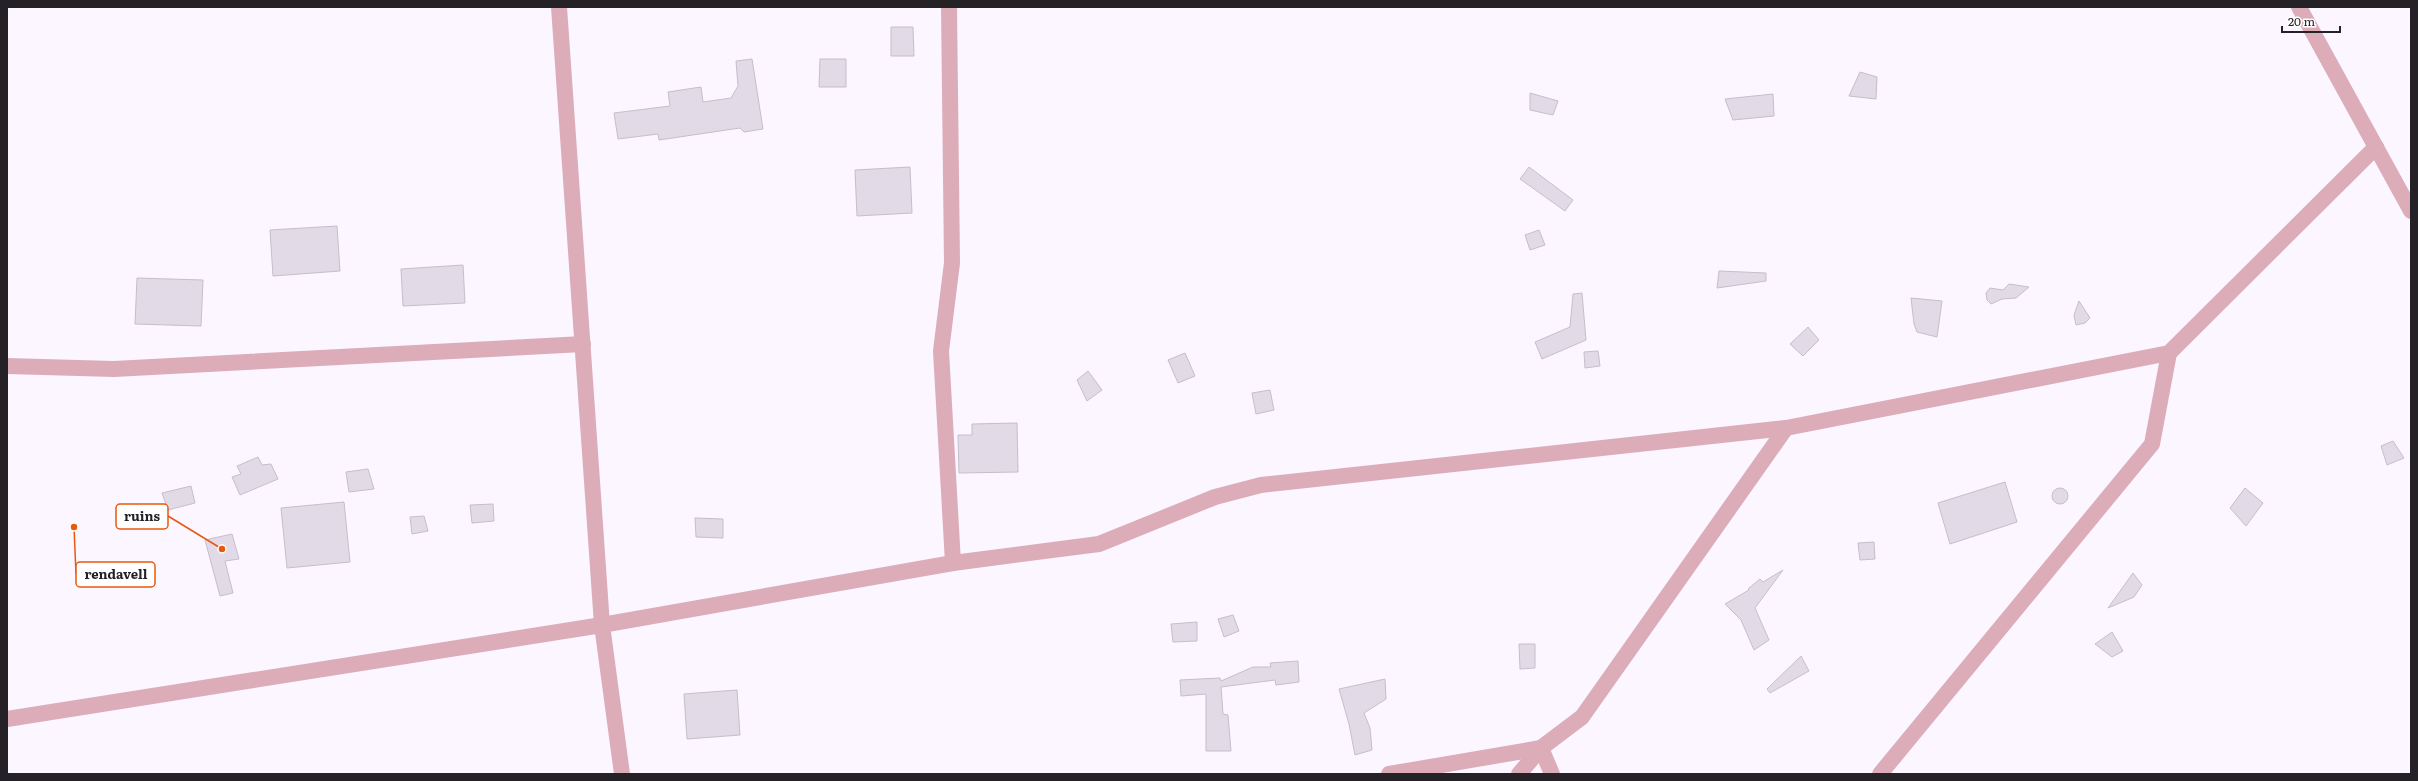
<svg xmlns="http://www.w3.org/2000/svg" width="2418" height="781" font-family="Literata,serif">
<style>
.building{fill:#e3dae8;stroke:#c7becc}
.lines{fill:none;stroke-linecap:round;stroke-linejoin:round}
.street{stroke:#dcadb9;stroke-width:16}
.leader{fill:none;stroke:#e8590c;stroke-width:1.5}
.callout-dot{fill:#e8590c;stroke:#fff;stroke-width:1.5}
.callout{fill:#fff;stroke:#e8590c;stroke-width:1.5}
.callout-label{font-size:13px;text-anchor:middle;font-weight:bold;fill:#242127}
</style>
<rect width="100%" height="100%" fill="#fbf6ff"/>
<g class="building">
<path d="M891 27H913L914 56H891Z"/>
<path d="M752 59 763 129 744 132 740 128 659 140 658 134 618 139 614 113 670 106 668 92 701 87 703 102 731 98 738 86 736 61Z"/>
<path d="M820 59H846V87H819Z"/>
<path d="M1860 72 1877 77 1876 99 1849 96Z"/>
<path d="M1530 93 1558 101 1553 115 1530 110Z"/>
<path d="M1773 94 1774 116 1733 120 1725 99Z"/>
<path d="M910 167 912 213 857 216 855 170Z"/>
<path d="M1529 167 1573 200 1565 211 1520 179Z"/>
<path d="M337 226 340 271 273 276 270 230Z"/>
<path d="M1539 230 1545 245 1530 250 1525 235Z"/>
<path d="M463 265 465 303 403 306 401 269Z"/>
<path d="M1719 271 1766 273V281L1717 288Z"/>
<path d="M137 278 203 280 201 326 135 324Z"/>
<path d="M2009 284 2029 287 2016 298 2002 299 1991 304 1987 300 1986 293 1990 288 2003 290Z"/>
<path d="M1582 293 1586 340 1542 359 1535 342 1570 327 1573 294Z"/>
<path d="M1911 298 1942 301 1937 337 1917 332 1914 324Z"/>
<path d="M2079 301 2090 318 2085 323 2076 325 2074 315Z"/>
<path d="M1808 327 1819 340 1803 356 1790 344Z"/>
<path d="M1598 351 1600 366 1585 368 1584 352Z"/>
<path d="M1185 353 1195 376 1178 383 1168 360Z"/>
<path d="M1088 371 1102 390 1087 401 1077 380Z"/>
<path d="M1270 390 1274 410 1256 414 1252 393Z"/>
<path d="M1017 423 1018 472 959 473 958 435H972V424Z"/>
<path d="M2393 441 2404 458 2387 465 2381 446Z"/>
<path d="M258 457 262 465 271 464 278 479 240 495 232 477 241 474 237 466Z"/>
<path d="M368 469 374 489 349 492 346 472Z"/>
<path d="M2005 482 2017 522 1950 544 1938 503Z"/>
<path d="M191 486 195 503 168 510 162 493Z"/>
<path d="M2245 488 2263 503 2246 526 2230 508Z"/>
<circle cx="2060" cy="496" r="8"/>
<path d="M344 502 350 562 287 568 281 508Z"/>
<path d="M493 504 494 521 472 523 470 505Z"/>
<path d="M424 516 428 531 412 534 410 517Z"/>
<path d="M695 518 723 519V538L696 537Z"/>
<path d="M232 534 239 559 225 561 233 593 220 596 205 540Z"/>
<path d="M1874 542 1875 559 1860 560 1858 543Z"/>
<path d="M1783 570 1755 608 1769 640 1754 650 1741 620 1725 604 1749 590 1748 589 1760 579 1763 582Z"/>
<path d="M2133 573 2142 585 2134 597 2108 608Z"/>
<path d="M1233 615 1239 631 1224 637 1218 619Z"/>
<path d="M1197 622V641L1173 642 1171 624Z"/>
<path d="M2112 632 2123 651 2112 657 2095 644Z"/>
<path d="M1519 644H1535V668L1520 669Z"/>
<path d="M1801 656 1809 671 1770 693 1767 689Z"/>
<path d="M1298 661 1299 682 1276 685 1275 680 1221 687 1223 714 1228 715 1231 751H1206V694L1181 696 1180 680 1220 678 1221 681 1253 667H1271L1270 663Z"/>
<path d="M1385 679 1386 699 1364 713 1370 728 1372 750 1355 755 1349 724 1339 689Z"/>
<path d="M737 690 740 735 687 739 684 694Z"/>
</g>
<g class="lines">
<g class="street">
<path d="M559 7 602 625 622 774"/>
<path d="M949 7 952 263 941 351 953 563"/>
<path d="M2299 7 2411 211"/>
<path d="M7 366 114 369 583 344"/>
<path d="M7 719 602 625 953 563 1099 544 1215 497 1261 485 1786 428 2169 353 2376 147"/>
<path d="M1389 774 1541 748 1552 774"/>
<path d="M1519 774 1541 748 1582 717 1786 428"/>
<path d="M1880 774 2152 444 2169 353"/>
</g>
</g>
<path class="leader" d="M222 549L168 516M74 527L76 574"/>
<g class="callout-dot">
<circle cx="222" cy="549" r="4"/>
<circle cx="74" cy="527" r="4"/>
</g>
<g class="callout">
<rect x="116" y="504" width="52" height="25" rx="4"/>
<rect x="76" y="562" width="79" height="25" rx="4"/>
</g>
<g class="callout-label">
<text x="142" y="521">ruins</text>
<text x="116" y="579">rendavell</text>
</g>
<rect width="2418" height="781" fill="none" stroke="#242127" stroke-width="16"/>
<path d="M2282 26v6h58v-6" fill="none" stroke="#242127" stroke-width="2"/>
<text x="2288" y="26" font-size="12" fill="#242127" stroke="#ffffff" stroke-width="3" paint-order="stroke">20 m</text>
</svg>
